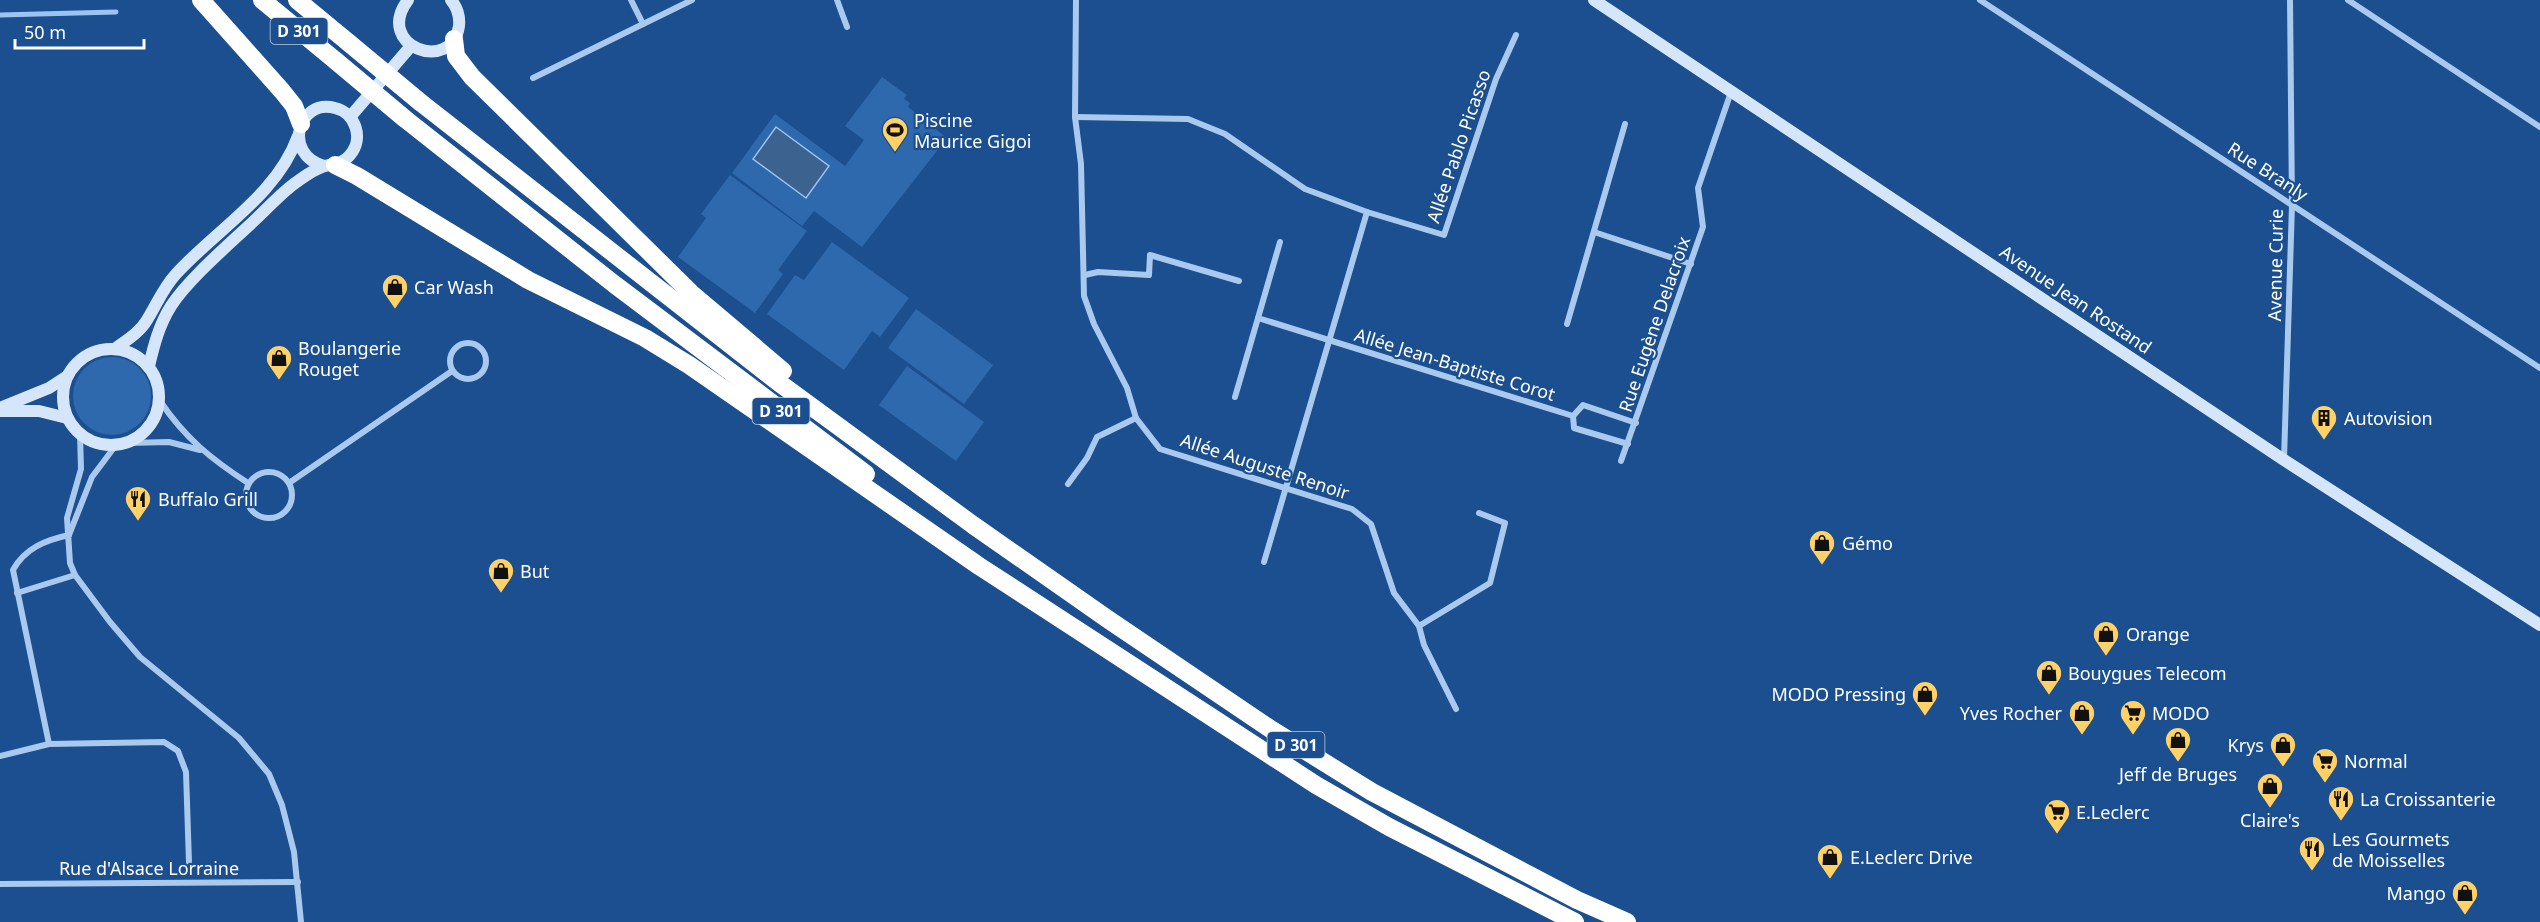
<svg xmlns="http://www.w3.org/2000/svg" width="2540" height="922" font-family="'Noto Sans',sans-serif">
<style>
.green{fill:#2e69ad}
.water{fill:#3c6290;stroke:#9cc4f0;stroke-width:1.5}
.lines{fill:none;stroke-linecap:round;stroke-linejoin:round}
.stream{stroke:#9cc4f0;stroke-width:5}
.street{stroke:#a9c9ee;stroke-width:6}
.secondary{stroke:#d6e6fa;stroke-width:12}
.highway{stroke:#fff;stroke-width:18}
.highway-bridge{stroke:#fff;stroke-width:18}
.labels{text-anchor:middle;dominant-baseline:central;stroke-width:4.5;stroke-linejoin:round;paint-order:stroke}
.shield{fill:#1b4f8f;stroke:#bbcadd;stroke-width:1.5}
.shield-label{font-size:16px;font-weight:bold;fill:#fff}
.poi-label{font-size:18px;fill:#fff;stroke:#1b4f8f;text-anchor:start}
.street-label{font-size:18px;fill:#fff;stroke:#1b4f8f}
</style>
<rect width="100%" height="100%" fill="#1b4f8f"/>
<g class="green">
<path d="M882 77 907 95 904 99 910 103 908 107 947 138 862 247 814 211 802 226 732 173 775 114 845 166 864 140 845 126Z"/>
<path d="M730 175 807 231 778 270 783 274 755 313 678 257 706 218 701 214Z"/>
<path d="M832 242 909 298 880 337 872 331 844 370 767 314 795 275 804 280Z"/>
<path d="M916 309 993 365 964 404 888 348Z"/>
<circle cx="112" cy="396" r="39"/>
<path d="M907 366 984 422 956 461 879 405Z"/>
</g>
<path class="water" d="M776 127 829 166 806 198 753 159Z"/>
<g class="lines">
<path class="stream" d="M0 15 116 12"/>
<g class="street">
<path d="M631 0 643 24"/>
<path d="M837 0 847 27"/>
<path d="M1076 0 1075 117 1081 164 1084 296 1094 324 1127 388 1136 418 1160 449 1352 509 1371 524 1394 593 1419 626 1424 645 1456 709"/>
<path d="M1980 0 2540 368"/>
<path d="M2348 0 2540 127"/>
<path d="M533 78 692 0"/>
<path d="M1075 117 1188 119 1225 134 1305 189 1367 212 1444 235 1496 79 1516 35"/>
<path d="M1594 232 1691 264"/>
<path d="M1280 242 1258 318 1573 416 1574 428 1628 444"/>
<path d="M1085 275 1098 272 1149 275 1150 255 1239 281"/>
<path d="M1567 324 1625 124"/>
<circle cx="468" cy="361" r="18"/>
<path d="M1235 397 1258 318"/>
<path d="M160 401C185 438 211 459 248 483"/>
<path d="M1573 416 1583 405 1636 423"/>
<path d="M80 433 81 469 67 518 70 563 75 575 110 622 140 657 239 738 269 774 282 805 294 852 301 922"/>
<path d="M127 443 169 442 200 450"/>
<path d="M2284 459 2292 205 2290 0"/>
<path d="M1621 461 1703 227 1698 188 1731 92"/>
<circle cx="269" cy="495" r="23"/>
<path d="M289 483 452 371"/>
<path d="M1068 484 1087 458 1097 437 1136 418"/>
<path d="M69 535C46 540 25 548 13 570L49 744 164 742 178 751 186 772 189 863"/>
<path d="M69 535 92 477 116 445"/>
<path d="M1264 562 1367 212"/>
<path d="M17 593 75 575"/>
<path d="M1419 626 1490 583 1505 523 1479 513"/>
<path d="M0 756 49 744"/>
<path d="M0 884 298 882"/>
</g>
<g class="secondary">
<path d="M408 0C373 46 452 75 459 26 460 16 457 7 451 0"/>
<path d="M1594 0 2284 460 2540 625"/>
<path d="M350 117 411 46"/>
<path d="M116 348C127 340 140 332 147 320 157 304 163 288 176 274 217 229 277 195 298 136"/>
<circle cx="111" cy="397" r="48"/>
<path d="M149 366C154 345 159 325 171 306 189 278 232 242 257 218 270 206 283 191 298 181 305 176 313 170 322 167 332 163 342 165 350 155 364 139 356 113 335 108 298 98 282 154 324 166"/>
<path d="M0 408 49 388 66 377"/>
<path d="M0 411H39L67 418"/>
</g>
<g class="highway">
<path d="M201 0 282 91 294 106 301 124"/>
<path d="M262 0 336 61"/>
<path d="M297 0 349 43"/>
<path d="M454 39 456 56 472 77 691 293 783 371"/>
<path d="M420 102 778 382 973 525 1109 620 1272 730 1372 792 1577 900 1627 922"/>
<path d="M404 118 614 284 866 474"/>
<path d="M335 165 357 176 528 280 645 338 689 365 979 566 1316 785 1389 827 1575 922"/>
</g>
<g class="highway-bridge">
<path d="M349 43 420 102"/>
<path d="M336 61 404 118"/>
</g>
</g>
<defs>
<g id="stadium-pin" transform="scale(1.35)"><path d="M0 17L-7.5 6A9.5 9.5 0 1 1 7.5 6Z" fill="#ffd166" stroke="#1b4f8f"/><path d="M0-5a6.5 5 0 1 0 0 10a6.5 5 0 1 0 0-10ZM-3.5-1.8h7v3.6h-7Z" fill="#111"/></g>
<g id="shop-pin" transform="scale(1.35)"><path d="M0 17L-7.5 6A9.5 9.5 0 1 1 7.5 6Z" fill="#ffd166" stroke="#1b4f8f"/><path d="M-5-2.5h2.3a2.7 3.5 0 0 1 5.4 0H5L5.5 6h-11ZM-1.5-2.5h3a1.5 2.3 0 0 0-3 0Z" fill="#111"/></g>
<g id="building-pin" transform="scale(1.35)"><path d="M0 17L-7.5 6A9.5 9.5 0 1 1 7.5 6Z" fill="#ffd166" stroke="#1b4f8f"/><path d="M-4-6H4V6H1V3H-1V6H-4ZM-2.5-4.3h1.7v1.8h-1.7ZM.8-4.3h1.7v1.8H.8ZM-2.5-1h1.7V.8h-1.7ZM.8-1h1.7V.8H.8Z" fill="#111"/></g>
<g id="restaurant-pin" transform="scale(1.35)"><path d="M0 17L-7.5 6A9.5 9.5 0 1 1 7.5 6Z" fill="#ffd166" stroke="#1b4f8f"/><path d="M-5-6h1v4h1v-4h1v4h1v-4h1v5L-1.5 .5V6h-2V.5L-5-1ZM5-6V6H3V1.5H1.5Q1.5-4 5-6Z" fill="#111"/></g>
<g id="supermarket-pin" transform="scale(1.35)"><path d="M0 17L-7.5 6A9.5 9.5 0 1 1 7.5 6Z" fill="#ffd166" stroke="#1b4f8f"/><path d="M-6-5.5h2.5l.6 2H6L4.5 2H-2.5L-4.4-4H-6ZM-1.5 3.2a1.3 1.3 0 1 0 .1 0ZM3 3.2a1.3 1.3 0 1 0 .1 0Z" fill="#111"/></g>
</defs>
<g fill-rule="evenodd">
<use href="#stadium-pin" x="895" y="130"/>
<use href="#shop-pin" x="395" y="287"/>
<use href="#shop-pin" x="279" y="358"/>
<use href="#building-pin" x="2324" y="418"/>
<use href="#restaurant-pin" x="138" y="499"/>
<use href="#shop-pin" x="1822" y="543"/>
<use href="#shop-pin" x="501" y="571"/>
<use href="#shop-pin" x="2106" y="634"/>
<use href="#shop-pin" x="2049" y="673"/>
<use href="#shop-pin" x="1925" y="694"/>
<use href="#shop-pin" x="2082" y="713"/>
<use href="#supermarket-pin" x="2133" y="713"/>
<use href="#shop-pin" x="2178" y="740"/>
<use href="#shop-pin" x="2283" y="745"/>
<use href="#supermarket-pin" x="2325" y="761"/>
<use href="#shop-pin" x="2270" y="786"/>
<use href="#restaurant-pin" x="2341" y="799"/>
<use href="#supermarket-pin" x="2057" y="812"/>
<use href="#restaurant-pin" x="2312" y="849"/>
<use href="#shop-pin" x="1830" y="857"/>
<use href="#shop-pin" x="2465" y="893"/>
</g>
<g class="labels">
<g class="shield">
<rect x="270.5" y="18" width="57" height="26" rx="4.5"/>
<rect x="752.5" y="398" width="57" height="26" rx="4.5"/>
<rect x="1267.5" y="732" width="57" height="26" rx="4.5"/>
</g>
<g class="shield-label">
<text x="299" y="31">D 301</text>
<text x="781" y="411">D 301</text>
<text x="1296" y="745">D 301</text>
</g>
<g class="poi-label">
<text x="914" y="120">Piscine<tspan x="914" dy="21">Maurice Gigoi</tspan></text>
<text x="414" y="287">Car Wash</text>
<text x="298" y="348">Boulangerie<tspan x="298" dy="21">Rouget</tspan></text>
<text x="2344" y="418">Autovision</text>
<text x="158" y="499">Buffalo Grill</text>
<text x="1842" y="543">Gémo</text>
<text x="520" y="571">But</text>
<text x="2126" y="634">Orange</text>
<text x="2068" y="673">Bouygues Telecom</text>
<text x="1906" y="694" text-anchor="end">MODO Pressing</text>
<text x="2062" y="713" text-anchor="end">Yves Rocher</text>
<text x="2152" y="713">MODO</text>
<text x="2264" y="745" text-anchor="end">Krys</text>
<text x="2344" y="761">Normal</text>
<text x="2178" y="774" text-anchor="middle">Jeff de Bruges</text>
<text x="2360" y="799">La Croissanterie</text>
<text x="2076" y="812">E.Leclerc</text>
<text x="2270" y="820" text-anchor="middle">Claire's</text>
<text x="2332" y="839">Les Gourmets<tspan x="2332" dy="21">de Moisselles</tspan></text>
<text x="1850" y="857">E.Leclerc Drive</text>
<text x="2446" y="893" text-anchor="end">Mango</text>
</g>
<g class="street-label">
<text transform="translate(1458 146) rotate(-71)">Allée Pablo Picasso</text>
<text transform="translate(2268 171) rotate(33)">Rue Branly</text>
<text transform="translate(2275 265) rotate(-89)">Avenue Curie</text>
<text transform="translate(2076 299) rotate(34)">Avenue Jean Rostand</text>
<text transform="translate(1654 324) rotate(-71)">Rue Eugène Delacroix</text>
<text transform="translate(1455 364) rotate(17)">Allée Jean-Baptiste Corot</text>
<text transform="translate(1265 466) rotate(18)">Allée Auguste Renoir</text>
<text x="149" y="868">Rue d'Alsace Lorraine</text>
</g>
</g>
<path d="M15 39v9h129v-9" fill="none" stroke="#ffffff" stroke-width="3"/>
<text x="24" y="39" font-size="18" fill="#ffffff" stroke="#1b4f8f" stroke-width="4.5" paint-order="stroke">50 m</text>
</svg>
